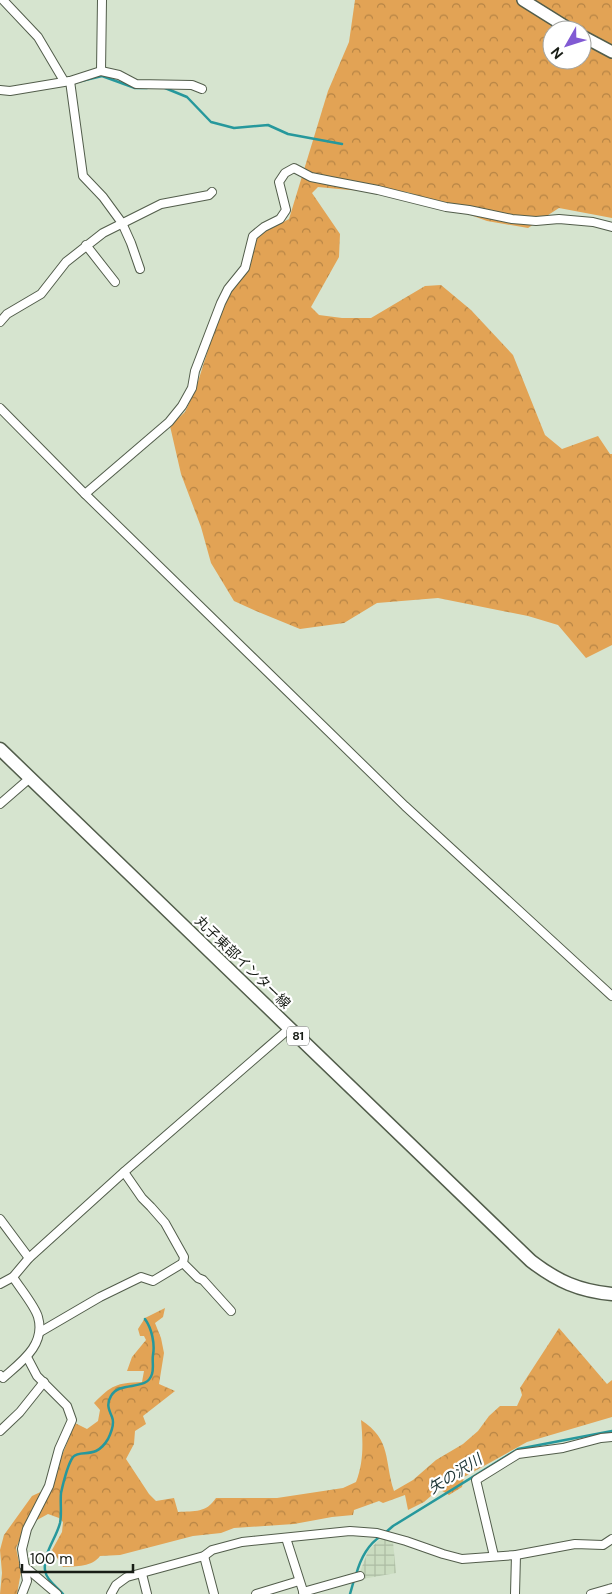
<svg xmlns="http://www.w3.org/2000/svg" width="612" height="1594" font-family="'DM Sans','Noto Sans JP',sans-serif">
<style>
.industrial{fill:url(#industrial-grid)}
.forest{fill:url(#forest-crowns);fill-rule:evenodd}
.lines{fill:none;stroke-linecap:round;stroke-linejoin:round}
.stream{stroke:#26989c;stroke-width:2.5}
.street-casing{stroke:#525d4b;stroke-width:10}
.secondary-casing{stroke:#525d4b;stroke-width:14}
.primary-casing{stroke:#525d4b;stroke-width:15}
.street{stroke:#fff;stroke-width:8}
.secondary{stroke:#fff;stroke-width:11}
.primary{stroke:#fff;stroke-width:12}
.labels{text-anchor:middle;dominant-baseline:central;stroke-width:4.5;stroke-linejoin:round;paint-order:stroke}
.shield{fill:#fff;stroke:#5d615c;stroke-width:1}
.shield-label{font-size:12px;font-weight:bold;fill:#181d16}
.street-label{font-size:14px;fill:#181d16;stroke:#fff}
.water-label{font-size:15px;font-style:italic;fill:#1e3637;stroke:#fff}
</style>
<defs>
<pattern id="industrial-grid" width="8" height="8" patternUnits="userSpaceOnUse" patternTransform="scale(1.25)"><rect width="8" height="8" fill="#cadcc0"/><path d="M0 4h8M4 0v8" fill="none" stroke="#adbca4"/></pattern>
<pattern id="forest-crowns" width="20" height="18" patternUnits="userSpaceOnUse" patternTransform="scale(1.25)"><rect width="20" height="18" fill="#e2a355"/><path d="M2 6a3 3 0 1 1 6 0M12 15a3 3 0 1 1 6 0" fill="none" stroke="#b68445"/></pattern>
</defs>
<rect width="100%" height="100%" fill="#d6e4cf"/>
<path class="industrial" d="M383 1538 393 1542 396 1573 357 1580 368 1551 378 1541Z"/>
<g class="forest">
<path d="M355 0H612V218L559 208 528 228 487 221 407 192 349 190 318 187 312 193 340 234 339 257 311 307 319 315 342 318H371L425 286 441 285 471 310 513 355 545 435 562 449 598 436 610 454H612V645L586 658 558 625 528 616 438 598 377 603 344 623 300 629 256 611 234 601 211 563 201 527 181 474 170 426 185 412 196 388 218 318 253 238 289 219 328 91 349 42ZM552 30H582V60H552Z"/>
<path d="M165 1308 163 1317 155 1323 161 1338 164 1353 159 1384 175 1391 143 1416 146 1424 135 1431 134 1444 126 1459 149 1494 156 1501 174 1498 178 1512C195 1511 206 1513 216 1498H277L343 1488 356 1482C364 1462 363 1441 361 1420 392 1440 384 1461 394 1491L413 1480 436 1460 463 1444 478 1431 489 1416 500 1406H517L522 1395 520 1388 559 1328 607 1384 612 1380V1417L527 1442 464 1477 462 1487 449 1495 439 1489 424 1502 408 1510 405 1495 383 1503 379 1501 354 1510 353 1515 332 1517 294 1524 234 1528 221 1533 193 1536 120 1555 100 1556C92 1567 77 1566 63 1567L52 1550 62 1532 63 1522 59 1518 48 1514 26 1526 16 1548 21 1572 17 1594H0L2 1573 0 1550 4 1535 32 1496 49 1488 75 1423 87 1429 98 1421 100 1410 94 1403C112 1385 116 1383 142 1382L144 1371H127L132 1357 146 1340 144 1336H140L138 1329 145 1318Z"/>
</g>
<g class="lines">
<g class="stream">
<path d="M73 83 102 76 135 88H147"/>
<path d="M165 88 187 97 211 122 234 128 268 125 288 134 342 144"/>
<path d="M385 1533 393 1526 518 1449 612 1431"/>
<path d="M356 1575C360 1560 367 1545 381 1536"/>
<path d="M63 1594C57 1587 46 1580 45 1570 43 1553 56 1539 60 1523 62 1514 60 1503 61 1493 63 1484 68 1464 73 1457 81 1448 95 1461 108 1439 111 1433 115 1424 112 1417 109 1410 106 1404 111 1396 120 1380 147 1392 152 1374 154 1368 152 1361 153 1355 155 1344 152 1329 145 1319"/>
<path d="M350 1594 354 1580"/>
</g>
<g class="street-casing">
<g id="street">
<path d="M3 0 38 37 64 81"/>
<path d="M101 71 102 0"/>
<path d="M70 81 83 176 103 197 122 223 131 243 140 269"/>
<path d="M0 90 10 91 70 81 101 71 119 75 136 84 192 85 202 89"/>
<path d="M86 245 115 282"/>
<path d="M0 322 7 314 41 294 66 262 103 233 161 204 209 195 212 192"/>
<path d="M0 408 85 494 405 806 612 996"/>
<path d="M85 494 169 422 182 406 192 388 195 371 221 303 228 289 245 268 253 236 264 227 280 219 286 210 279 182 285 173 294 168 311 177 331 181 378 190 446 207 469 210 512 219 536 221 559 219 593 222 612 227"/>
<path d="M0 804 30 778"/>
<path d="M124 1172 142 1198 151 1207 165 1223 184 1257 183 1263 198 1278 203 1280 231 1311"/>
<path d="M0 1219 29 1258"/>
<path d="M0 1284 13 1277 29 1258 124 1172 290 1028"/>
<path d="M40 1332 100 1297 141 1277 153 1281 183 1263"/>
<path d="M0 1375 3 1378C21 1362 46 1345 38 1317 35 1306 19 1287 13 1277"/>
<path d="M0 1431 20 1412 44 1382"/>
<path d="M286 1538 304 1594"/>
<path d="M204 1556 214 1594"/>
<path d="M494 1556 476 1480 518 1454 563 1448 601 1438 612 1437"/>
<path d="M24 1566 57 1594"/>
<path d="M142 1574 147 1594"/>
<path d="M303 1592 360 1576"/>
<path d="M22 1594 27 1581 22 1549 27 1529 49 1486 59 1449 72 1420 67 1406 37 1376 27 1357"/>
<path d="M111 1594 116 1585 127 1577 204 1556 212 1550 242 1542 350 1531 377 1533 406 1541 443 1554 462 1559 516 1555 575 1544 603 1545 612 1539"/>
<path d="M256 1594 299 1581"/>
<path d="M515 1594 516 1555"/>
<path d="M591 1594 612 1588"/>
</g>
</g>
<g class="secondary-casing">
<g id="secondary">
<path d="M523 0 571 30"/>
<path d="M582 36 612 52"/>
</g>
</g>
<g class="primary-casing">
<path id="primary" d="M0 749 531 1261C557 1281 579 1291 612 1294"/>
</g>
<use href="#street" class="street"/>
<use href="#secondary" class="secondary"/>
<use href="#primary" class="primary"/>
</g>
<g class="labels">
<rect class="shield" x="287" y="1026.5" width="22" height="19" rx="4"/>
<g class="shield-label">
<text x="298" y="1036">81</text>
</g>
<g class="street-label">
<text transform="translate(243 962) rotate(44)">丸子東部インター線</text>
</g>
<g class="water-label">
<text transform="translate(455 1474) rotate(-32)">矢の沢川</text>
</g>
</g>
<g transform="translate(567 45) rotate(231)"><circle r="24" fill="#ffffff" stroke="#a3a5a2"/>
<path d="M0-4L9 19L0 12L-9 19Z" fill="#815ad3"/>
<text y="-8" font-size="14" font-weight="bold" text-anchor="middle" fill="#181d16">N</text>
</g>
<path d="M22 1564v8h111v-8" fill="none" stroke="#181d16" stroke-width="2.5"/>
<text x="30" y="1564" font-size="15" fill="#181d16" stroke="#ffffff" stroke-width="4" paint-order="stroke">100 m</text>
</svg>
